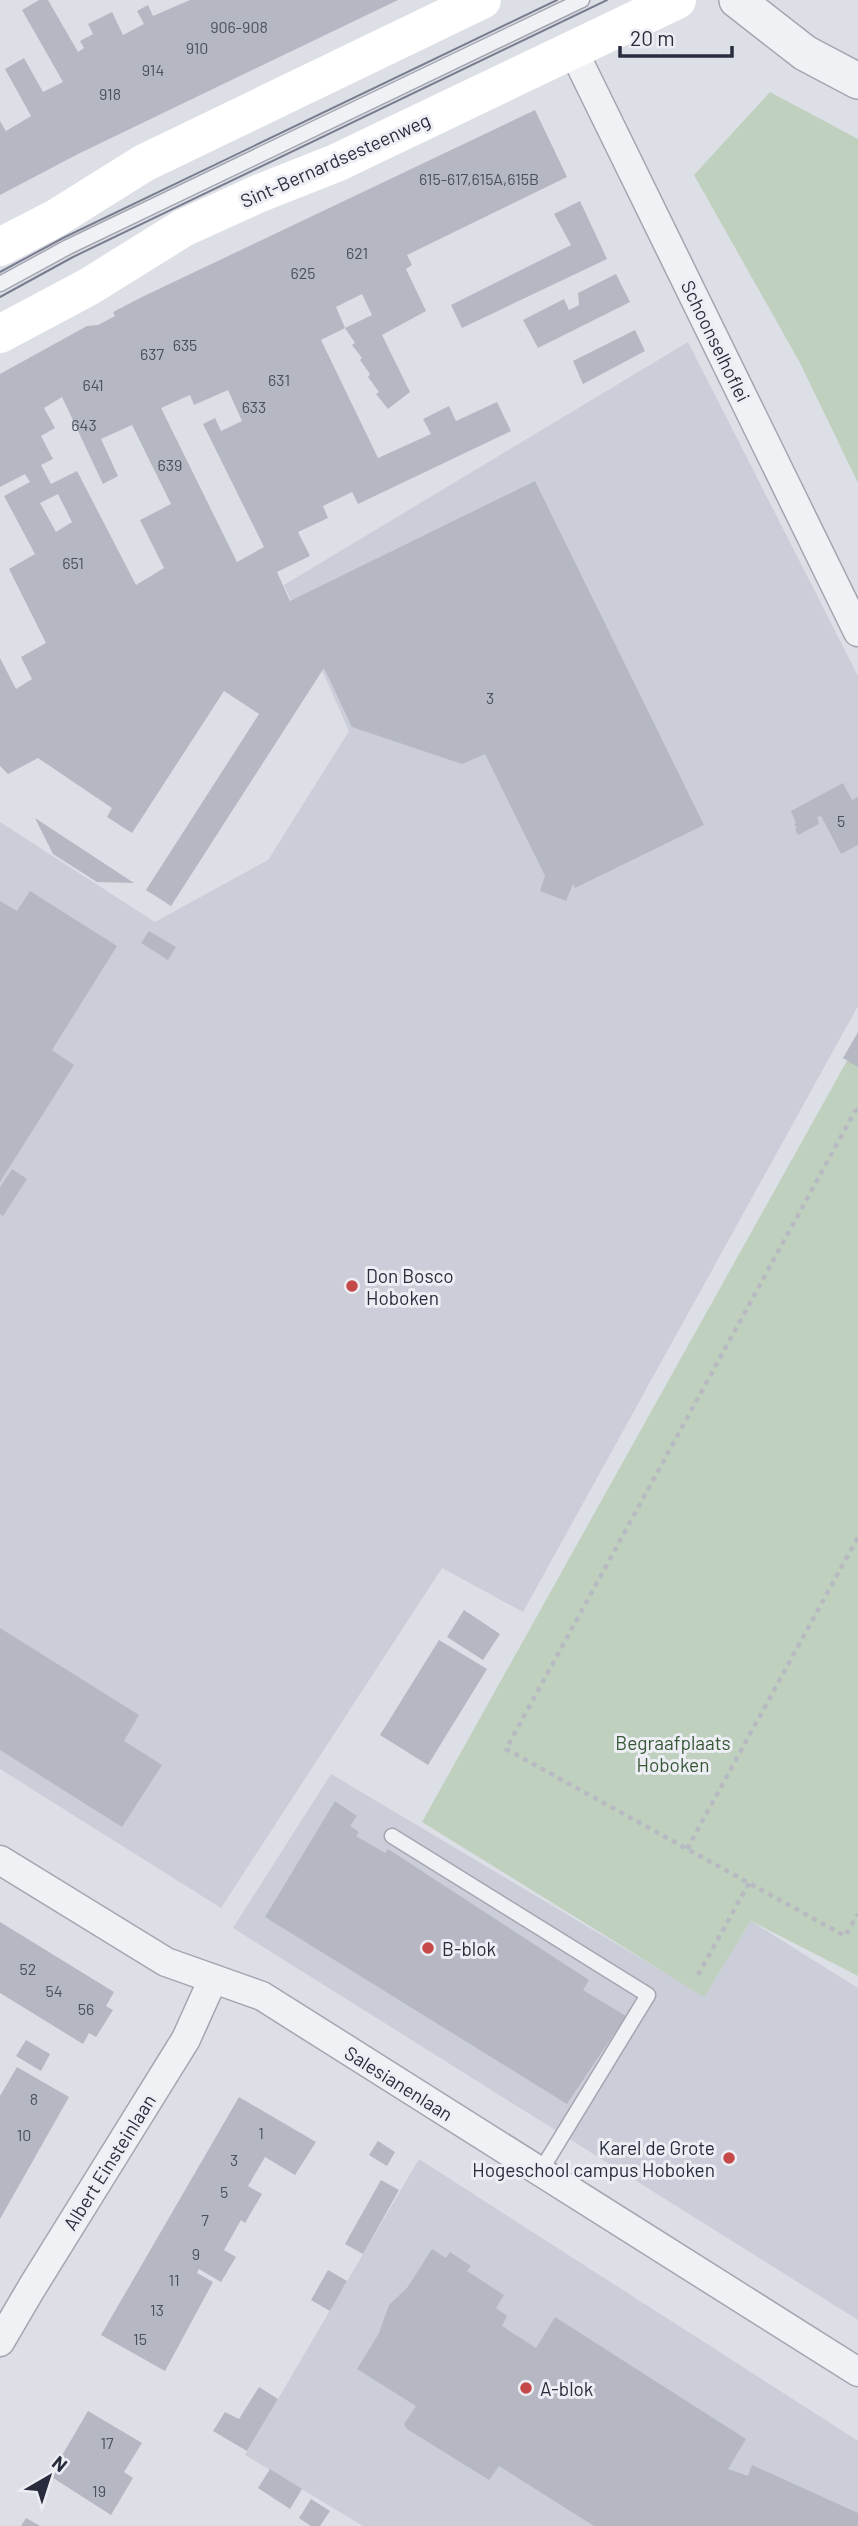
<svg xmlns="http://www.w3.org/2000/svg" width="858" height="2526" font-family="Barlow,sans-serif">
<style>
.built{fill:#cbced8}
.green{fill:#c0d0bf}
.building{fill:#b5b8c3;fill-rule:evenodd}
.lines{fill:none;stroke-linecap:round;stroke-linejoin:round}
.service-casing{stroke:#a3a6b0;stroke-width:17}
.minor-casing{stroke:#a3a6b0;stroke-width:31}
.tertiary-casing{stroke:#a3a6b0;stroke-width:38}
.path{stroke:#b8bac1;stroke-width:4.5;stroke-dasharray:5 5;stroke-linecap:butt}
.service{stroke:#f0f1f5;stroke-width:14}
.minor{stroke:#f0f1f5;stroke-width:28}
.tertiary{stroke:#f0f1f5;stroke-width:35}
.secondary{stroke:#fff;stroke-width:38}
.tram{stroke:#787d8f;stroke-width:2}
.poi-dot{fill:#c54948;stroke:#eceef4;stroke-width:2.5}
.labels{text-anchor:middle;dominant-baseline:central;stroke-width:6;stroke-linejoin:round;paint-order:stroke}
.number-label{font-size:16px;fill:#4b4f5e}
.street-label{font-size:19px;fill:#282c3c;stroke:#eceef4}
.poi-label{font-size:19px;fill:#282c3c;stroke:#eceef4;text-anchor:start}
.park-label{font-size:19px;fill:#375736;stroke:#eceef4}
</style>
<rect width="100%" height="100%" fill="#dddfe6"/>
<g class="built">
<path d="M688 342 858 676V1006L523 1612 442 1568 221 1908 0 1769V822L155 922 268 860 349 731 284 585Z"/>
<path d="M331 1774 704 1996 751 1921 858 1988V2320L233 1928Z"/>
<path d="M419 2159 858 2441V2526H363L245 2455Z"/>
</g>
<g class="green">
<path d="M770 92 858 139V483L800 363 694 175Z"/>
<path d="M858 1041V1976L751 1921 704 1997 422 1822Z"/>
</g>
<g class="building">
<path d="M39 0H48L78 52 84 48 80 41 93 34 88 24 112 12 123 35 144 24 137 11 148 5 153 16 190 0H398L78 154 0 195V121L6 131 31 116 5 69 24 58 43 92 63 82 22 10Z"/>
<path d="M535 110 567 177 407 255 412 265 406 269 426 311 382 335 410 392 388 409 376 394 379 392 368 377 370 374 360 360 362 358 352 345 355 343 345 328 372 315 362 294 336 307 345 328 321 340 378 458 431 434 423 419 449 406 456 421 497 402 511 431 358 504 352 492 323 506 328 518 298 532 310 556 277 572 290 601 535 481 704 825 575 888 573 884 566 901 540 891 545 876 485 754 462 764 352 727 324 668 171 906 146 890 259 714 224 691 132 833 107 817 112 808 38 758 8 774 0 766V658L16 689 32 679 21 657 46 643 9 569 35 554 4 496 30 482 25 474 0 487V374L87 326 98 325 115 316 113 313 115 311 142 297ZM228 390 242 421 221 431 215 418 203 424 264 547 237 562 161 408 190 395 194 405ZM62 397 103 484 118 476 101 439 132 425 171 504 140 520 164 568 136 585 77 471 51 484 41 465 53 459 41 436 55 428 44 408ZM58 494 72 522 56 532 40 503Z"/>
<path d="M580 201 607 259 462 328 451 305 571 245 554 214Z"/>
<path d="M616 274 630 302 538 348 523 320 564 299 569 310 579 305 578 293Z"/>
<path d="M635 330 645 351 583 384 573 361Z"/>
<path d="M843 783 852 800 858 797V845L841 854 821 816 817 817 819 824 798 835 795 829 797 828 794 824 796 823 791 811Z"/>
<path d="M35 818 134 883 97 882 53 854Z"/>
<path d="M30 891 117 946 52 1050 74 1065 0 1182V901L17 911Z"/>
<path d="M149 931 176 947 168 960 141 943Z"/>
<path d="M858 1032V1067L843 1058Z"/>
<path d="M12 1169 27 1179 3 1216 0 1214V1187Z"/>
<path d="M464 1610 500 1634 483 1660 447 1637Z"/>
<path d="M0 1628 139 1715 124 1741 162 1765 122 1827 0 1750Z"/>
<path d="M439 1640 487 1669 428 1765 380 1735Z"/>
<path d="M335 1801 357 1816 350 1826 359 1832 356 1836 385 1853 388 1849 589 1980 583 1990 626 2016 567 2104 265 1917Z"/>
<path d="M0 1922 114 1992 106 2006 113 2010 96 2037 89 2033 83 2044 0 1993Z"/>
<path d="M26 2040 50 2054 41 2071 16 2056Z"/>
<path d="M17 2067 69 2097 0 2219V2096Z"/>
<path d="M239 2097 316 2142 295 2175 265 2157 248 2186 262 2194 245 2223 241 2220 224 2250 236 2257 221 2282 199 2269 197 2273 213 2282 165 2371 101 2335Z"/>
<path d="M378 2141 395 2152 387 2166 369 2155Z"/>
<path d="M381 2180 399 2190 363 2254 345 2244Z"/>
<path d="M432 2249 446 2258 450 2252 471 2266 467 2271 504 2295 496 2308 507 2316 502 2326 536 2348 555 2317 746 2439 728 2469 748 2476 752 2465 858 2513V2526H594L499 2466 489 2480 407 2429 404 2424 416 2406 357 2369 379 2333 389 2305 407 2288Z"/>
<path d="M328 2270 347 2281 330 2311 311 2300Z"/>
<path d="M259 2387 278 2399 247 2451 213 2431 225 2412 239 2419Z"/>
<path d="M88 2411 142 2443 124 2472 133 2478 111 2515 50 2476Z"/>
<path d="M270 2469 302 2489 290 2509 258 2488Z"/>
<path d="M311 2499 330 2511 320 2526H311L299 2518Z"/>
<path d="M26 2518 40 2526H21Z"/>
</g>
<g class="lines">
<g class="service-casing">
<g id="service">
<path d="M0 284 68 247 582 0"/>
<path d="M392 1836 648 1995 540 2172"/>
</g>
</g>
<g class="minor-casing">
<g id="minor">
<path d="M573 50 858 632"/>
<path d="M0 1860 166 1962 262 1996 858 2372"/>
<path d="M0 2342 31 2289 186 2039 213 1979"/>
</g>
</g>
<g class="tertiary-casing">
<path id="tertiary" d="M737 0 805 53 858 81"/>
</g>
<g class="path">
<path d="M858 1110 855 1111 506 1749 845 1936 858 1914"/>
<path d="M687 1849 858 1537"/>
<path d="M698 1975 749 1883"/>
</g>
<use href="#service" class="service"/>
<use href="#minor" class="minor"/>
<use href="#tertiary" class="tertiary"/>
<g class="secondary">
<path d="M0 247 56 218 144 163 482 0"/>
<path d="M0 334 90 286 183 228 260 193 336 163 677 0"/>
</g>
<g class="tram">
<path d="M0 272 65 237 557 0"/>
<path d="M0 297 73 257 607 0"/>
</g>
</g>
<g class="poi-dot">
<circle cx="352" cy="1286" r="7"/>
<circle cx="428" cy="1948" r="7"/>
<circle cx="729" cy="2158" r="7"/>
<circle cx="526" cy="2388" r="7"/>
</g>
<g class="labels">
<g class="number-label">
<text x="239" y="26">906-908</text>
<text x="197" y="47">910</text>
<text x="153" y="69">914</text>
<text x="110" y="93">918</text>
<text x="479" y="178">615-617,615A,615B</text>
<text x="357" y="252">621</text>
<text x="303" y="272">625</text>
<text x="185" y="344">635</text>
<text x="152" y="353">637</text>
<text x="279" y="379">631</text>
<text x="93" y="384">641</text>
<text x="254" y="406">633</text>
<text x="84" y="424">643</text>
<text x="170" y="464">639</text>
<text x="73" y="562">651</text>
<text x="490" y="697">3</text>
<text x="841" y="820">5</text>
<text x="28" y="1968">52</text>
<text x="54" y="1990">54</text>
<text x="86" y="2008">56</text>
<text x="34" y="2098">8</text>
<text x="261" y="2132">1</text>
<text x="24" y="2134">10</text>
<text x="234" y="2159">3</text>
<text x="224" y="2191">5</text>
<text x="205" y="2219">7</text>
<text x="196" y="2253">9</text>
<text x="174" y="2279">11</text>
<text x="157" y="2309">13</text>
<text x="140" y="2338">15</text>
<text x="107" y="2442">17</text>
<text x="99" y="2490">19</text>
</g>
<g class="street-label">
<text transform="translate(335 160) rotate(-24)">Sint-Bernardsesteenweg</text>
<text transform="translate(716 341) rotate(64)">Schoonselhoflei</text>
<text transform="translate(399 2083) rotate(32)">Salesianenlaan</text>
<text transform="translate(109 2162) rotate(-58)">Albert Einsteinlaan</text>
</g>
<g class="poi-label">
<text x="366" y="1275">Don Bosco<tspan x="366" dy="22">Hoboken</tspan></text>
<text x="442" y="1948">B-blok</text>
<text x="715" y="2147" text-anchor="end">Karel de Grote<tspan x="715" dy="22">Hogeschool campus Hoboken</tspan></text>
<text x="540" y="2388">A-blok</text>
</g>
<g class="park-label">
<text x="673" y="1742">Begraafplaats<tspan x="673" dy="22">Hoboken</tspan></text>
</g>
</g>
<g transform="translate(49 2477) rotate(39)" stroke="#eceef4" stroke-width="5" paint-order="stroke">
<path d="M0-5L12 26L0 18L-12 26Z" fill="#282c3c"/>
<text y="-10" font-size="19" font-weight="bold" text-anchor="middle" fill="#282c3c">N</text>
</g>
<path d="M620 46v10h112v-10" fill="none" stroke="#282c3c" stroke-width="3.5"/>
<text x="630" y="46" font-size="21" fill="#282c3c" stroke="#eceef4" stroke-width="5" paint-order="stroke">20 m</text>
</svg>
